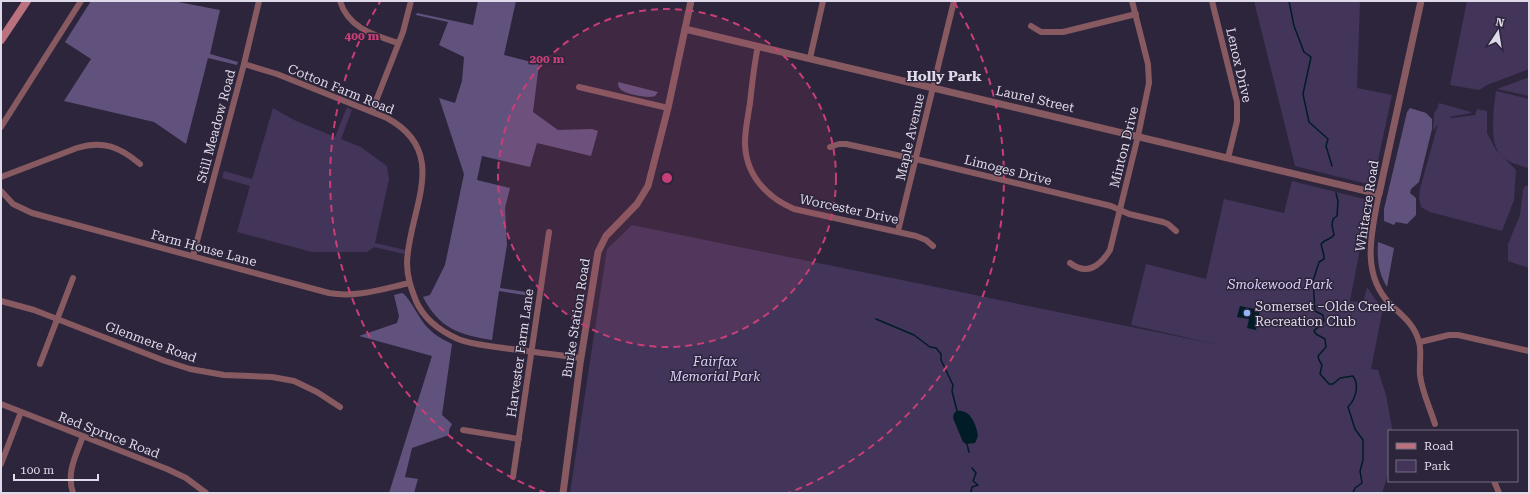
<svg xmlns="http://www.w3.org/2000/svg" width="1530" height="494" font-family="'Roboto Serif',serif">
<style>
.green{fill:#423559}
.forest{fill:#61527d}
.water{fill:#001c27}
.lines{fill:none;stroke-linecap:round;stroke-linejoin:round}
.stream{stroke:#001c27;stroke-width:1.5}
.minor{stroke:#865a60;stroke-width:6}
.tertiary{stroke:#865a60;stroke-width:7}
.secondary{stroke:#ba737e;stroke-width:8}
.ring{fill:none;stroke:#c83f77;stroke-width:2;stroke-dasharray:7 5}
.poi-dot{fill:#92b7fd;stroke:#2d253b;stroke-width:1.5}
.labels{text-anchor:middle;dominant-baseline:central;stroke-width:3;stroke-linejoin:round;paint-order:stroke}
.street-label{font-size:13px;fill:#dfdae9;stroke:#2d253b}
.park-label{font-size:13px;font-style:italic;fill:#ded0fb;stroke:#2d253b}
.poi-label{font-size:13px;fill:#dfdae9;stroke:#2d253b;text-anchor:start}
.neighbourhood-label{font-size:14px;font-weight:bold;fill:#dfdae9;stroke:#2d253b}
.centre{fill:#c83f77;stroke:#2d253b;stroke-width:2}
.ring-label{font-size:12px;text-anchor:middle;font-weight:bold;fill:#c83f77;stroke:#2d253b;stroke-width:3;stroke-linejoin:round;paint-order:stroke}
</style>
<rect width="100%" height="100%" fill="#2d253b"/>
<g class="green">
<path d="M1254 1H1360L1357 88 1392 95 1374 179 1372 183 1367 184 1295 166Z"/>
<path d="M1467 1H1529V69L1487 85 1479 90 1450 85Z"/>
<path d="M1529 77V96L1497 89Z"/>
<path d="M1496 91 1529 99V168C1501 161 1493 154 1493 125 1493 114 1494 102 1496 91Z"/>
<path d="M1439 103 1471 112V113L1449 117 1452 118 1475 115 1477 109 1487 111V133L1496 150 1516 170 1514 200 1502 231 1430 212 1421 207 1419 198 1420 189 1438 124 1433 131 1434 113 1437 109Z"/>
<path d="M347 107 352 110 341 139 361 147 387 166 389 179 375 243 405 250 404 254 374 247 367 252H312L237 232 250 186 222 178 224 171 252 179 273 108 294 120 335 137Z"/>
<path d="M1292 181 1364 199 1368 203V207L1350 301 1363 303 1367 287 1375 299 1383 308 1371 369 1378 370 1386 395 1392 428V431H1389V472L1382 493H570L607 249 632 225 1215 344 1131 325 1146 264 1206 279 1224 199 1284 213Z"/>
<path d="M1525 186H1529V268L1508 261V244L1520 215 1523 190Z"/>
</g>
<g class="forest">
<path d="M91 1H173L220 10 210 54 238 62 237 65 208 58 186 144 154 122 64 101 91 59 65 42Z"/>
<path d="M478 1H516L504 55 539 64 533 112 558 130 592 129 598 131 591 156 537 143 530 167 482 156 477 180 510 188 505 208 507 245 500 288 532 293 531 296 499 291 492 340C459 335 439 328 423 297L430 295 445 265 464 174 439 98 455 103 462 81 464 57 439 45 448 22 416 15 417 13 473 25Z"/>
<path d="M618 82 658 92 655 96C649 99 628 94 623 91 619 89 618 86 618 82Z"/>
<path d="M1410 108 1426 113 1432 119V129L1419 182 1411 189 1410 193 1416 198V215L1407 224 1396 222 1394 225 1384 221V209L1407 112Z"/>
<path d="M1378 242 1394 248 1387 287C1378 273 1377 258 1378 242Z"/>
<path d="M402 293C408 295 419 318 426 326 433 334 442 339 452 344L442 415 452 424 449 430V435L412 448 405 477 418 479 414 493H389L432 356 359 336 397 323 399 316 394 295Z"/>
</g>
<g class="water">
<path d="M1240 306 1260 310 1256 330 1247 328 1249 319 1237 317Z"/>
<path d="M957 411C971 409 976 425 978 436L975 443 966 444 963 442 953 418 954 413Z"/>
</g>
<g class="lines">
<g class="stream">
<path d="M1289 1 1294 26 1304 52 1311 57 1303 94 1309 122 1328 139 1326 146 1332 166"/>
<path d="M1336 193 1338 201 1337 216 1333 219 1332 225 1334 235C1330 240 1325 239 1321 244L1324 256V259L1319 262 1313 281 1315 311 1323 315 1324 321 1314 331 1316 334 1325 339 1326 347 1318 356 1319 360 1322 365 1320 374 1329 384H1333L1340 378 1353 376C1360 386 1355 400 1348 407L1355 429 1363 440V460L1360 471 1362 483 1355 488 1353 493"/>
<path d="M876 319 914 335 930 347 936 348 941 354V360L953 385 952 391 957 411"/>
<path d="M967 444 969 452"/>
<path d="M972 468 976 473 973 481 978 485 972 487 971 492 973 493"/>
</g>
<g class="minor">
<path d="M340 1C348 28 374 35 398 43"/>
<path d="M1212 1 1237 102V121L1228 158"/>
<path d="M1031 26 1041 32H1063L1136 14"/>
<path d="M758 46C754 65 752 84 750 103 748 116 745 130 745 142 745 174 766 197 794 209L916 236 926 240 933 246"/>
<path d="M810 58 823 1"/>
<path d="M244 64 277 74 387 118C452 153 408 211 407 263 407 277 411 288 416 301 424 319 440 331 458 339 470 344 484 345 496 347 524 351 553 354 580 358"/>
<path d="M579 87 668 108"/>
<path d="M372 111 403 32 411 1"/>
<path d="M1 127 81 1"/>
<path d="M830 147 839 144H846L924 161 1111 206 1129 214 1163 222 1168 224 1176 231"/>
<path d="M1 177 77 148C103 140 120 147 140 164"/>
<path d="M1 191 13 204 32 213 329 293C356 298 382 289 409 283"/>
<path d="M1379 194C1372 231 1360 273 1390 304 1402 315 1415 325 1419 342 1422 352 1419 364 1420 375 1422 392 1430 408 1435 424"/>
<path d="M898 231 954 1"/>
<path d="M193 256 244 64 259 1"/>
<path d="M1070 263C1087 276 1100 266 1110 250L1138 136 1149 83 1148 64 1132 1"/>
<path d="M1 301 34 310 165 361 190 369 224 375 272 377 294 381 317 392 340 407"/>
<path d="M1420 342 1449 335H1458L1529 351"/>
<path d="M40 364 73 278"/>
<path d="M1 404 167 469 186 478 206 493"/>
<path d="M463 430 519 439"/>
<path d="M1 464 21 412"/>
<path d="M513 477 549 232"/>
<path d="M1494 481 1499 493"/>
<path d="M73 493C66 473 76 455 83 436"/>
</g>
<g class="tertiary">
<path d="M685 29 1379 194 1421 1"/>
<path d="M563 493 580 364 598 252 606 236 637 204 648 186 668 108 691 1"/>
</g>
<path class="secondary" d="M1 40 27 1"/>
</g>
<circle cx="667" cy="178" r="169" fill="#c83f77" fill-opacity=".12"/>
<g class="ring">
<circle cx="667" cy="178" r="169"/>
<path d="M546 493A337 337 0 0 1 380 2M954 2A337 337 0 0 1 788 493"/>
</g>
<circle class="poi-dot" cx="1247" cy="313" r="4"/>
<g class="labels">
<g class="street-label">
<text transform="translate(1239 65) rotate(77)">Lenox Drive</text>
<text transform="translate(341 89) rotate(22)">Cotton Farm Road</text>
<text transform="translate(1035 99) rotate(13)">Laurel Street</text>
<text transform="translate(216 126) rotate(-75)">Still Meadow Road</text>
<text transform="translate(910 137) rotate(-77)">Maple Avenue</text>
<text transform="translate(1124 147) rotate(-76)">Minton Drive</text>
<text transform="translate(1008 170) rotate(14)">Limoges Drive</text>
<text transform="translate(1367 206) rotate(-81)">Whitacre Road</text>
<text transform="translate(849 209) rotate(12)">Worcester Drive</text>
<text transform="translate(204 248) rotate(15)">Farm House Lane</text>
<text transform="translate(576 318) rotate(-81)">Burke Station Road</text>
<text transform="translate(151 342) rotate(20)">Glenmere Road</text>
<text transform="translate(520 353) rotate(-82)">Harvester Farm Lane</text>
<text transform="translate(109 435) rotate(21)">Red Spruce Road</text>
</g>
<g class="park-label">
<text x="1280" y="284">Smokewood Park</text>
<text x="715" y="361">Fairfax<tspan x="715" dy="15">Memorial Park</tspan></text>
</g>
<g class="poi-label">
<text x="1255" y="306">Somerset –Olde Creek<tspan x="1255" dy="15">Recreation Club</tspan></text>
</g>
<g class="neighbourhood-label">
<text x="944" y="76">Holly Park</text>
</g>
</g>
<circle cx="667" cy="178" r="6" class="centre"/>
<g class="ring-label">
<text x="362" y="40">400 m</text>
<text x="547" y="63">200 m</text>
</g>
<rect width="1530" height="494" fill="none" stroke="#dfdae9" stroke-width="4"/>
<rect x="1388" y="430" width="130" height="52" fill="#2d253b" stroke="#746d81"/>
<rect x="1396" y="443" width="20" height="6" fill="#ba737e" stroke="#746d81"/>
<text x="1424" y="450" font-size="12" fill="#dfdae9">Road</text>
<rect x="1396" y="460" width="20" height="12" fill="#423559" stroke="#746d81"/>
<text x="1424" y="470" font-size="12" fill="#dfdae9">Park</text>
<g transform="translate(1498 32) rotate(12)" stroke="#2d253b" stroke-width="3" paint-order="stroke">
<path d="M0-3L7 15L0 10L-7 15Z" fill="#dfdae9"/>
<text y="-6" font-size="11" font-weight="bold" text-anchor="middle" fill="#dfdae9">N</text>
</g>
<path d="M14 474v6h84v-6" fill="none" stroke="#dfdae9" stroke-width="2"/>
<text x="20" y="474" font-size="12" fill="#dfdae9" stroke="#2d253b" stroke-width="3" paint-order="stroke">100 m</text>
</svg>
